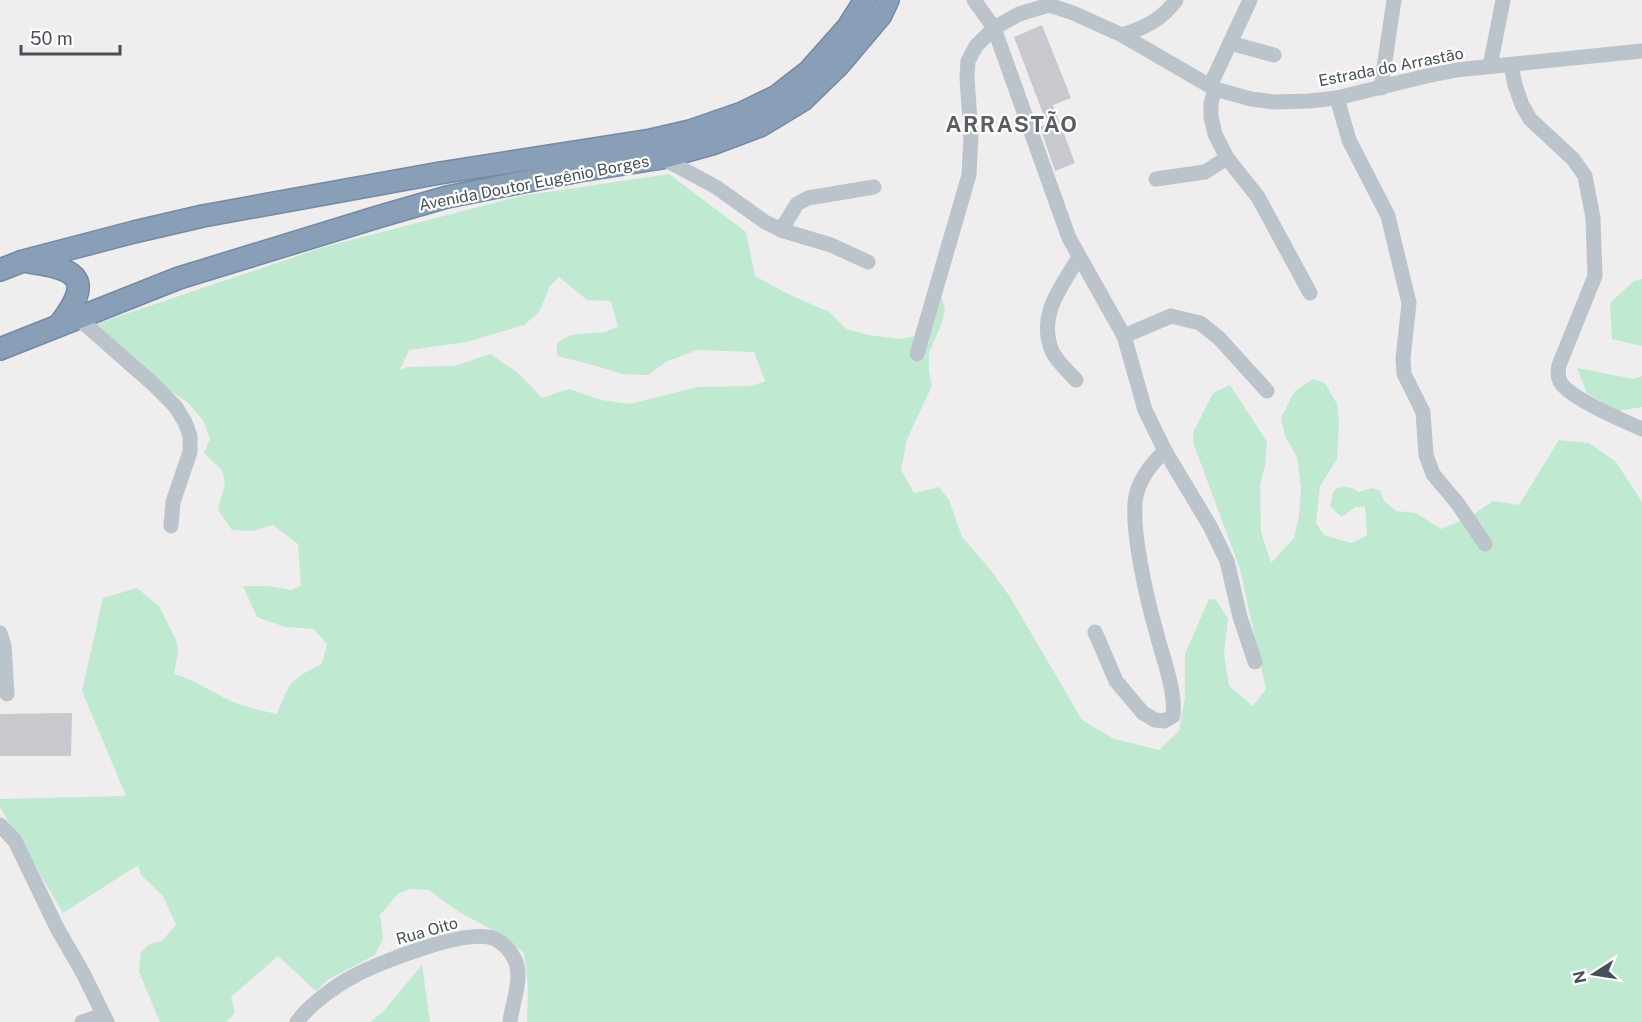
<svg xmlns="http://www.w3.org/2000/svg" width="1642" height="1022" font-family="'Public Sans',sans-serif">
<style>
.green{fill:#bfe9d0;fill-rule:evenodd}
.building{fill:#c7c9cf}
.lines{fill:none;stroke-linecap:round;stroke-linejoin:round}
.highway-casing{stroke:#748aa2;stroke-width:24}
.minor{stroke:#bcc4cb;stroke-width:15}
.highway{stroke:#899fb7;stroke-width:21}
.labels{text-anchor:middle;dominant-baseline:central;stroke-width:4.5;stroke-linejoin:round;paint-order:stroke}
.street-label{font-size:16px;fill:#475058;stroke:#fff}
.district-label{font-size:22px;font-weight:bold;letter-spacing:1.5px;fill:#5a5d61;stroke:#fff}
</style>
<rect width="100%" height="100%" fill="#efeded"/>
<g class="green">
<path d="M669 174 746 232 755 276 786 293 829 312 846 329 869 335 899 339 923 335 933 309 942 298 945 309 942 322 929 353V371L932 386 907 439 901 470 914 493 939 487 949 500 962 537 990 569 1010 597 1082 720 1114 739 1159 750 1179 731 1185 698V654L1209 599 1216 600 1228 619 1224 653 1229 686 1253 706 1266 689 1240 569 1194 445 1193 433 1213 393 1230 385 1267 442 1265 465 1260 485 1261 532 1271 563 1294 538 1299 516 1301 488 1297 457 1285 436 1281 418 1294 392 1313 379 1325 383 1337 404 1339 420 1337 459 1320 486 1316 523 1324 535 1351 543 1367 536 1365 506 1356 507 1341 517 1330 506 1334 490C1344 485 1350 487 1359 492L1371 488 1379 490 1385 502 1396 511 1416 513 1441 529 1470 517 1493 501 1519 505 1559 440 1589 443 1616 462 1642 502V1022H527L528 987 524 953 501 935 456 910 429 890 410 889 398 894 380 915 383 938 375 955 329 979 316 991 278 956 231 997 235 1013 226 1022H160L139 972 141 952 150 944 162 941 176 925 163 896 141 875 138 865 63 913 0 807V799L126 796 82 691 103 598 137 588 159 606 176 640 178 652 174 674C197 680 210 692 231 701 246 707 261 711 277 714 290 682 289 680 322 664L327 644 314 629 285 627 257 617 243 586H267L291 590 301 586 298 544 273 525 253 531 232 530 218 510 225 483 222 470 204 453 210 439 203 420 187 402 162 385 93 325 324 247 521 196ZM559 277 587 300 611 301 618 327 605 332 571 335 557 343V356L593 365 622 374 648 375 666 362 697 350 754 352 765 381 752 386 698 387 630 404 601 400 569 389 542 398 517 372 490 354 455 366 407 367 400 370 409 350 467 342 524 325 539 312 550 286Z"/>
<path d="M1642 279V346L1612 339 1610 303 1634 281Z"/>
<path d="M1577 368 1634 379 1642 376V407L1617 411 1587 393Z"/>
<path d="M422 965 430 1022H370L383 1012Z"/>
</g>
<g class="building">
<path d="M1042 25 1071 98 1053 105 1075 163 1055 171 1040 127 1047 124 1014 37Z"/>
<path d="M72 713 71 756H0V714Z"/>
</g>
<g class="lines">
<g class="highway-casing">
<g id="highway">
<path d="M29 262C81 269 93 281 59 325"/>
<path d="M0 270 23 261 134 232 203 216 440 173 651 140 690 131 742 113 777 96 809 71 848 27 865 0"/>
<path d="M0 349 179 278 381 216 447 197 579 171 662 158 712 144 760 126 803 100 838 66 881 15 888 0"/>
</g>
</g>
<g class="minor">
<path d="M974 0 994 28 1069 238 1124 336 1145 410 1165 451 1210 526 1227 561 1240 617 1255 662"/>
<path d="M1122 35C1144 28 1162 20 1176 0"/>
<path d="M1230 43 1274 55"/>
<path d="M1511 65 1515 85 1522 105 1530 119 1573 159 1585 176 1593 218 1595 276 1559 365C1558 371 1557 377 1561 383 1570 398 1624 421 1642 429"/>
<path d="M1490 66 1503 0"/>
<path d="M1210 86 1250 0"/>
<path d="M1381 88 1394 0"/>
<path d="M1215 89 1211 103V117L1215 134 1227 158 1258 197 1310 293"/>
<path d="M1337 98 1349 140 1388 216 1409 303 1403 358 1404 374 1423 412 1426 455 1433 474 1458 504 1485 544"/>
<path d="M662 158 716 187 765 222 784 231 831 245 868 262"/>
<path d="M1156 179 1205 172 1227 158"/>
<path d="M781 230 797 204 808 198 874 187"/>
<path d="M78 318 152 383 175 406 185 422 190 436V452L173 502 171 526"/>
<path d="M1124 336 1171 316 1200 323 1219 338 1267 391"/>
<path d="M917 354 969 175 971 135 967 78 968 61 976 46 994 28 1019 14 1049 5 1073 13 1122 35 1215 89 1251 99 1275 102 1309 101 1337 98 1422 77 1456 70 1642 51"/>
<path d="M1076 380C1069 372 1056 361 1052 351 1037 315 1062 286 1079 257"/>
<path d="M1095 632 1116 681 1143 713 1155 720 1164 721 1173 716C1176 690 1162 656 1156 631 1147 600 1130 526 1136 496 1140 477 1152 463 1165 451"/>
<path d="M0 633 4 645 7 694"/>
<path d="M0 825 15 841 57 928 83 973 107 1022"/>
<path d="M82 1022 103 1015"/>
<path d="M297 1022C309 1005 335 986 354 976 380 962 468 927 495 939 503 943 511 951 514 958 524 976 512 1003 510 1022"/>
</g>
<use href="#highway" class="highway"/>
</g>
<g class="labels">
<g class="street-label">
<text transform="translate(1391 67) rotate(-11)">Estrada do Arrastão</text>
<text transform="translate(534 183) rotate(-11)">Avenida Doutor Eugênio Borges</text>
<text transform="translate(427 931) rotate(-16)">Rua Oito</text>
</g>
<g class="district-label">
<text x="1012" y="124">ARRASTÃO</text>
</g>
</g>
<g transform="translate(1594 974) rotate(258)" stroke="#ffffff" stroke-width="4.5" paint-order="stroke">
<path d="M0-4.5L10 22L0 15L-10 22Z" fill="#475058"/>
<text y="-9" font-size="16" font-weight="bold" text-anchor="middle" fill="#475058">N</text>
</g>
<path d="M21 45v9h99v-9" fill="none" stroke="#475058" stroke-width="3"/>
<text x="30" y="45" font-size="18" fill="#475058" stroke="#ffffff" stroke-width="4.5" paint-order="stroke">50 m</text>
</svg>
